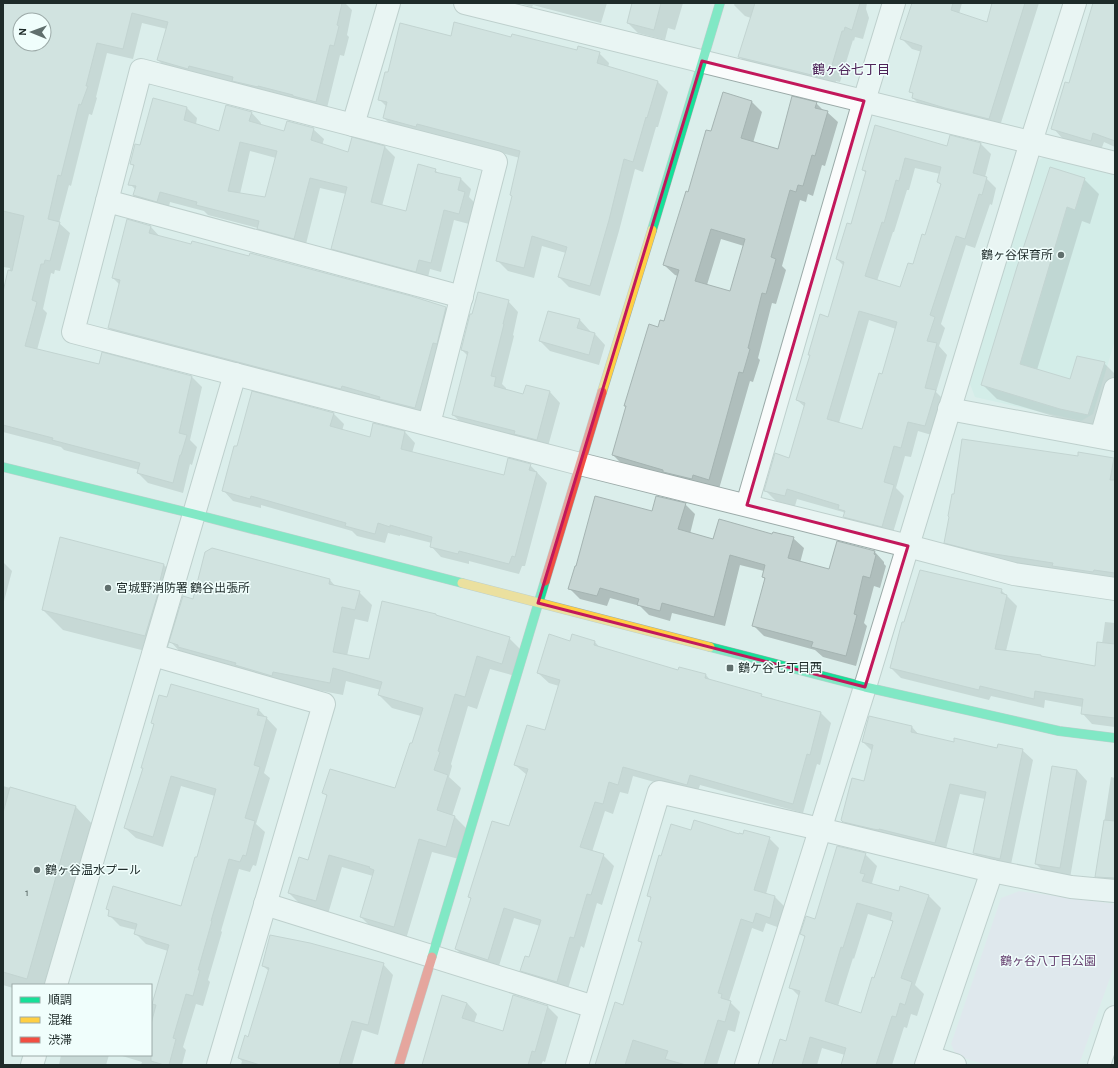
<svg xmlns="http://www.w3.org/2000/svg" width="1118" height="1068" font-family="'Alegreya Sans','Noto Sans JP',sans-serif">
<style>
.built{fill:#caeae5}
.green{fill:#e5e1ef}
.shadow{fill:#0003;fill-rule:evenodd}
.building{fill:#c6d5d3;stroke:#a5b4b2;fill-rule:evenodd}
.lines{fill:none;stroke-linecap:round;stroke-linejoin:round}
.street-casing{stroke:#9baaa8;stroke-width:24}
.fast-casing{stroke:#9baaa8;stroke-width:10}
.slow-casing{stroke:#9baaa8;stroke-width:10}
.jam-casing{stroke:#9baaa8;stroke-width:10}
.street{stroke:#fafcfc;stroke-width:22}
.fast{stroke:#16e098;stroke-width:9}
.slow{stroke:#ffcf43;stroke-width:9}
.jam{stroke:#f24e42;stroke-width:9}
.marked{fill:none;stroke:#c2185b;stroke-width:3;stroke-linejoin:round}
.poi-dot{fill:#606f6d;stroke:#f0fefc;stroke-width:1.5}
.labels{text-anchor:middle;dominant-baseline:central;stroke-width:3;stroke-linejoin:round;paint-order:stroke}
.number-label{font-size:10px;fill:#485654}
.poi-label{font-size:12px;fill:#1e2b29;stroke:#f0fefc;text-anchor:start}
.park-label{font-size:12px;fill:#684271;stroke:#f0fefc}
.neighbourhood-label{font-size:13px;fill:#4e2358;stroke:#f0fefc}
</style>
<rect width="100%" height="100%" fill="#dbeeeb"/>
<path class="built" d="M1048 155 1115 170V340L1093 414 1081 421 975 397 970 384 1034 163Z"/>
<path class="green" d="M1019 891 1115 904V964L1079 1065H988L956 1056 951 1044 1001 898Z"/>
<g class="shadow">
<path d="M3 3H345L352 10 347 35 349 37 344 56 340 55 326 112 168 70 158 60 167 29 142 23 133 59 107 53 96 97 97 98 92 115 89 114 71 186 69 185 59 223 70 233 60 271 55 270 54 274 51 273 43 309 47 313 37 350 99 365 102 354 192 377 202 387 190 440 197 447 192 465 190 464 183 493 148 483 138 473 139 470 64 450 61 447 3 432V296L10 268 3 267ZM20 20H44V44H20Z"/>
<path d="M518 3H607L601 23 533 5 532 7Z"/>
<path d="M633 3H683L675 30 668 28 665 40 638 33 628 23Z"/>
<path d="M735 3H867L866 9 869 18 863 39 855 37 854 41 853 40 840 82 836 81 834 88 750 67 740 57 751 18 745 16 734 5Z"/>
<path d="M913 3H962L959 14 987 23 993 3H1039L999 129 923 108 913 98 914 95 910 91 922 52 912 49 902 39Z"/>
<path d="M1094 3H1115V147L1104 142 1101 150 1063 139 1053 128 1070 84Z"/>
<path d="M452 37 512 38 577 51 599 53 609 63 608 68 658 82 668 92 658 127H656L643 172 635 169 619 231 600 296 569 287 559 277 566 253 542 246 534 278 508 271 497 260 513 197 511 195 520 158 427 133 394 128 384 118 387 107 379 99 389 74Z"/>
<path d="M724 93 752 102 762 112 753 143 779 150 816 103 824 111 827 112 838 122 825 166 822 165 813 196 808 194 806 202 800 200 782 266 786 270 776 304 772 303 758 358 760 360 753 382 750 381 719 489 623 465 613 455 627 407 625 405 659 329 664 323 678 276 675 275 664 265 688 193 712 133ZM721 239 744 246 731 292 707 285Z"/>
<path d="M154 99 187 108 197 118 196 124 220 132 251 112 261 123V125L285 132 313 129 324 139 322 145 349 153 352 139 385 147 395 157 382 206 407 213 435 170 439 174 461 179 471 189 469 197 475 203 469 224 454 220 441 272 430 269 427 281 342 259 332 248 346 194 320 188 305 248 268 239 258 228 208 215 204 211 170 202 168 211 145 205 134 195 136 190 130 184 134 167 131 163 141 146ZM250 151 276 158 266 198 240 194Z"/>
<path d="M876 127 948 148 981 144 991 154 985 177 996 188 992 205 990 204 975 248 966 245 941 324 945 328 939 346 947 355 936 392 946 402 935 436 918 431 911 457 905 456 896 488 904 496 892 536 855 527 844 517 845 514 843 512 797 499 795 506 776 501 765 490 789 459 805 407 797 400 810 356 809 354 828 318 844 266 837 259 851 225 866 173 863 170ZM915 168 940 174 938 182 942 186 926 236 913 265 901 289 877 281 893 232H894L907 190H909ZM869 320 896 329 882 376 863 430 839 423Z"/>
<path d="M1084 179 1099 194 1090 224 1082 221 1037 370 1070 381 1104 363 1115 374V390L1102 429 1076 423 997 399 982 384 1018 267Z"/>
<path d="M151 227 161 238 446 308 456 318 425 417 119 338 109 328 120 285 113 278Z"/>
<path d="M508 301 518 312 513 335 514 336 502 384 506 388V390L524 395 550 392 560 403 547 450 464 425 453 415 468 356 462 350Z"/>
<path d="M549 312 580 320 590 331 589 333 595 334 605 345 599 365 550 351 540 341Z"/>
<path d="M253 393 334 414 344 424 342 431 371 438 374 424 405 432 415 443 412 453 504 476 530 465 547 483 525 566H522L519 574 469 561V564L441 557 431 546 432 543 400 535V536L388 533 385 543 357 536 352 531 261 505V508L233 501 223 490 238 448Z"/>
<path d="M1078 457 1113 459 1115 461V581L955 553 945 542Z"/>
<path d="M685 504 695 514 690 534 714 540 773 535 793 538 804 548 800 563 830 571 874 551 884 562V564L886 566 880 588 874 586 864 623 867 626 856 666 823 657 815 650 764 636 753 625 766 580 763 577 764 571 740 565 725 626 672 613 670 621 649 615 640 606 610 598 607 606 580 599 569 588 653 512Z"/>
<path d="M3 562 12 571 3 605Z"/>
<path d="M164 565 184 585 177 610 179 612 194 600 330 580 336 587 359 592 372 605 368 622 355 619 347 656 370 660 509 638 522 651 515 676 490 669 477 709 468 706 451 764 452 766 449 777 461 788 452 816H454L467 829 459 859 432 852 406 939 374 930 361 917 373 876 342 867 328 914 302 906 289 893 308 861 328 797 324 793 396 789 413 745 421 716 392 708 379 695 381 690 346 681 343 695 286 684 183 655 170 641 165 656 63 630 43 610Z"/>
<path d="M1001 590 1017 606 1006 651 1095 667 1102 644 1105 622 1115 623V727L1092 724 1082 713 1083 707 1045 700 1044 708 991 696 989 700 901 678 891 668Z"/>
<path d="M572 636 595 642 601 649 678 672 680 668 706 675 711 681 761 695 764 698 821 713 831 723 820 765 817 764 803 813 700 785 697 794 633 776 628 794 620 792 613 814 605 811 592 852 603 855 614 866 602 905 597 903 584 948 581 946 567 992 532 981 521 971 530 958 540 926 514 918 498 969 466 959 456 949 472 900 469 897 510 827 527 775 515 765 545 732 559 686 549 683 538 673 571 642Z"/>
<path d="M258 709 277 729 264 773 270 778 256 824 265 832 256 866 253 865 250 872 239 869 221 931 222 932 208 980 210 982 203 1006 196 1004 183 1047 186 1050 182 1065H141L142 1062 119 1055H151V1009L168 951 146 944 135 933 136 930 120 926 109 915 110 912 107 909 181 907 197 859 215 796 181 786 163 847 136 838 125 828 144 769 142 767 154 725 152 723Z"/>
<path d="M870 717 912 727 920 736 954 743 998 749 1022 750 1033 760 1010 869 984 863 974 853 985 799 960 794 945 853 853 830 842 820 865 782 872 751 863 742Z"/>
<path d="M1077 770 1087 781 1070 878 1046 874 1036 864Z"/>
<path d="M1111 777 1115 778V888L1107 887 1096 876Z"/>
<path d="M3 786 76 807 94 826 49 985H13V988L3 985Z"/>
<path d="M692 831 769 838 779 848 766 894 775 897 785 907 780 928 766 923 763 932 752 928 729 1001 740 1012 735 1032 728 1030 717 1065H596L624 1006 642 944 639 941 651 899 648 895 662 857Z"/>
<path d="M865 854 877 866 872 883 874 886 899 893 901 887 929 896 941 908 915 985 924 994 917 1016 911 1014 907 1028 904 1027 892 1065H845V1055L822 1048 817 1065H773L786 1042 800 997 790 987 805 938 802 934 816 920ZM868 914 894 922 874 979 861 1014 838 1006 853 958 854 959Z"/>
<path d="M383 964 393 975 378 1035 362 1030 352 1065H241L242 1061 239 1058 249 1038 269 971 263 966Z"/>
<path d="M467 1003 477 1014 474 1023 504 1032 548 1007 558 1017 545 1062 543 1061 541 1065H423Z"/>
<path d="M61 1055H109L106 1065H59Z"/>
</g>
<g class="building">
<path d="M3 3H342L337 25 339 26 334 46 330 45 316 102 293 96V95L258 86V87L232 81 233 77 189 66 188 69 157 60 168 22 132 13 123 49 97 43 86 86H88L81 105 79 104 61 176 58 175 48 219 60 222 50 261 45 260 44 264H41L32 300 37 302 25 346 99 364 102 352 192 376 179 433 187 435 181 455H180L173 483 137 473 140 463 52 440 53 438 3 425V292L8 270 12 271 24 216 3 211ZM20 20H44V44H20Z"/>
<path d="M632 3H661L654 30 627 23Z"/>
<path d="M755 3H860L852 30 845 27 844 31H842L830 72 826 71 824 78 738 57Z"/>
<path d="M912 3H953L951 10 987 22 992 3H1025L989 119 945 108 912 98 913 93 909 92 922 46 900 39Z"/>
<path d="M1093 3H1115V141L1093 133 1091 141 1051 129 1065 82 1069 83Z"/>
<path d="M454 22 511 37 512 34 577 50 578 46 600 52 597 63 658 81 647 118 646 117 633 162 624 159 609 220 590 286 558 277 567 247 532 236 524 268 496 261 512 196 510 195 520 151 417 124 416 127 383 118 387 102 378 100 385 72H388L400 23 451 36Z"/>
<path d="M723 92 752 101 741 138 778 149 792 96 817 102 815 108 828 111 815 156 812 155 803 186 798 185 796 192 790 190 771 257 776 259 766 294 762 293 748 348 750 349 743 373 739 372 709 480 693 475 692 479 663 472V470L612 455 626 406H624L649 324 658 327 660 320 664 321 679 270 663 265 686 191 688 192 706 130 711 131ZM711 229 745 239 730 291 695 281Z"/>
<path d="M153 98 187 107 184 120 219 131 226 105 252 112 249 121 284 131 287 121 314 128 311 140 348 152 352 137 385 146 371 202 406 211 418 164 436 169 435 172 461 178 458 190 465 192 459 214 444 210 431 263 419 260 416 272 331 249 347 187 310 178 294 239 257 229 259 221 196 205 197 202 160 192 157 202 133 195 136 186 128 185 134 165 130 164 135 144 140 145ZM240 142 277 151 265 197 228 191Z"/>
<path d="M875 125 947 146 950 135 981 143 973 173 987 177 982 195 979 194 965 239 956 236 930 315 935 317 927 341 937 343 925 388 936 390 925 426 908 422 901 448 894 446 884 482 894 485 882 527 843 517 845 511 838 509 839 505 787 489 785 496 764 491 775 453 789 458 805 403 796 400 810 355H808L820 314 828 317 844 262 836 259 847 223 851 224 866 171 862 170ZM905 158 941 167 937 182 941 184 925 235 922 234 913 264 908 263 900 287 865 276 882 222 884 223 896 180 899 181ZM859 311 897 322 882 374 879 373 862 429 827 419Z"/>
<path d="M1050 167 1085 178 1075 210 1067 207 1020 364 1070 379 1077 356 1105 362 1088 415 1060 409 981 385 1017 267Z"/>
<path d="M127 219 151 226 149 233 191 244 192 241 249 256 250 253 411 296 446 307 437 344 433 343 415 408 379 399 380 397 342 386 341 389 108 328 120 280 112 278Z"/>
<path d="M478 292 509 300 503 324H504L491 376 496 377 494 386 523 394 526 385 550 391 537 440 514 434 515 431 452 415 468 352 461 350 470 314H472Z"/>
<path d="M548 311 580 319 577 328 595 333 589 355 539 341Z"/>
<path d="M252 391 334 413 330 426 370 437 373 423 405 431 401 449 504 475 508 458 531 464 529 470 537 472 515 557 512 556 509 564 459 551 458 554 430 547 432 537 390 525V527L378 523 375 534 345 526 346 523 251 496 250 499 222 491 234 446H237Z"/>
<path d="M962 439 1078 456V452L1114 458 1110 480H1115V573L1094 570 1093 572 1052 566 1053 563 975 551 944 543 949 517 948 516 952 494H954Z"/>
<path d="M595 496 652 511 656 496 686 503 678 529 713 539 719 519 772 534 773 532 794 537 788 558 829 569 837 541 875 551 874 554 876 555 870 578 863 576 854 614 857 615 846 656 811 647 813 642 752 626 765 578 762 577 765 565 730 555 714 617 662 603 660 611 637 605 639 599 600 588 597 596 568 589 575 566H576Z"/>
<path d="M60 537 164 564 158 589 159 590 145 636 42 610Z"/>
<path d="M212 548 330 579 329 584 360 591 355 610 342 607 333 652 369 659 382 601 436 614V615L510 637 502 664 477 656 465 697 455 694 438 751 440 752 434 770 448 775 437 810 455 816 446 847 419 839 394 927 360 917 374 870 369 868 370 867 329 855 316 901 288 893 299 857 308 860 327 795 322 793 330 769 395 788 410 743H412L423 708 378 695 382 682 333 668 330 683 273 672 272 676 235 665 236 663 178 647V645L169 642 183 596 193 599 205 552Z"/>
<path d="M920 570 1002 589 1001 593 1007 595 995 649 1041 655V656L1095 666 1097 642 1115 644V718L1081 714 1083 699 1035 691 1034 699 980 686 979 690 890 668 902 622H904Z"/>
<path d="M549 634 570 641 572 634 595 641 594 645 678 670 679 667 706 674 705 678 762 694 761 696 821 712 810 755 807 754 793 804 690 775 687 785 623 767 618 785 609 782 603 804 595 802 580 847 604 854 591 895 587 894 574 938 570 937 557 982 520 971 525 956 529 957 541 920 504 908 488 960 455 949 471 898 468 897 492 821 509 826 528 769 514 765 527 725 545 730 560 680 537 673Z"/>
<path d="M171 684 259 709 257 715 267 717 254 765 260 767 245 818 255 821 246 856 243 855 240 862 229 859 211 921H212L198 970H200L193 996 186 994 173 1038 176 1039 169 1065H164L151 1061V1024L156 1005 152 1004 169 945 134 934 137 924 108 916 109 910 106 909 113 886 181 906 195 857H197L216 789 171 776 153 837 124 828 143 768H141L154 724 151 723 159 695 167 697Z"/>
<path d="M869 716 912 726 911 732 954 742V738L997 748 998 744 1023 749 1000 859 973 853 986 792 950 784 935 843 879 829V830L873 829 843 822 841 820 852 778 864 781 873 745 862 742Z"/>
<path d="M1052 766 1077 770 1060 868 1035 864Z"/>
<path d="M10 787 76 806 27 979 3 972V813Z"/>
<path d="M694 820 739 834V833L743 834 744 830 770 837 754 890 775 896 770 918 756 913 753 923 741 919 718 993 722 994 721 998 731 1001 725 1022 718 1020 704 1065H686L665 1059 668 1051 633 1040 625 1065H595L615 1002 623 1005 642 942 638 941 651 897 647 896 659 855 661 856 671 824 691 830Z"/>
<path d="M1104 820 1115 821V878L1095 877Z"/>
<path d="M837 846 866 853 860 873 865 874 862 881 899 891 900 886 929 895 901 978 912 982 905 1005 900 1003 896 1017 892 1016 876 1065H841L846 1048 810 1037 802 1065H772L780 1039 786 1041 800 991 789 988 805 936 800 934 806 916 815 919ZM857 903 892 913 890 920 893 921 874 978 872 977 861 1013 825 1001 841 947 843 948Z"/>
<path d="M270 935 310 943 384 963 368 1025 352 1021 339 1065H260L238 1058 245 1035 248 1037 269 968 262 966Z"/>
<path d="M442 995 467 1003 462 1018 503 1031 513 995 548 1006 535 1052 532 1051 528 1065H422Z"/>
</g>
<g class="lines">
<g class="street-casing">
<g id="street">
<path d="M465 3 1115 163"/>
<path d="M353 125 389 3"/>
<path d="M107 201 462 297"/>
<path d="M949 409 1115 440"/>
<path d="M429 424 496 162 141 70 73 332 580 464 908 546 1014 574 1115 589"/>
<path d="M1101 437 1115 389"/>
<path d="M747 505 864 101 894 3"/>
<path d="M153 655 324 704 218 1065"/>
<path d="M265 904 594 1007"/>
<path d="M56 985 235 374"/>
<path d="M929 1057 955 1065"/>
<path d="M32 1065 35 1055"/>
<path d="M577 1065 659 792 820 829 992 871 1071 887 1115 891"/>
<path d="M746 1065 865 687 1031 142 1075 3"/>
<path d="M926 1065 992 871"/>
<path d="M1099 1065 1115 1017"/>
</g>
</g>
<g class="fast-casing">
<g id="fast">
<path d="M652 230 720 3"/>
<path d="M3 467 194 514 462 583"/>
<path d="M710 647 865 687 1059 731 1115 738"/>
<path d="M432 957 545 581"/>
</g>
</g>
<g class="slow-casing">
<g id="slow">
<path d="M602 392 652 230"/>
<path d="M462 583 710 647"/>
</g>
</g>
<g class="jam-casing">
<g id="jam">
<path d="M545 581 602 392"/>
<path d="M399 1065 432 957"/>
</g>
</g>
<use href="#street" class="street"/>
<use href="#fast" class="fast"/>
<use href="#slow" class="slow"/>
<use href="#jam" class="jam"/>
</g>
<path d="M0 0H1118V1068H0ZM702 61 864 101 747 505 908 546 865 687 538 603Z" fill="#dbeeeb" fill-opacity=".55" fill-rule="evenodd"/>
<path class="marked" d="M702 61 864 101 747 505 908 546 865 687 538 603Z"/>
<g class="poi-dot">
<circle cx="1061" cy="255" r="4"/>
<circle cx="108" cy="588" r="4"/>
<rect x="726" y="664" width="8" height="8" rx="2"/>
<circle cx="37" cy="870" r="4"/>
</g>
<g class="labels">
<g class="number-label">
<text x="27" y="893">1</text>
</g>
<g class="poi-label">
<text x="1053" y="255" text-anchor="end">鶴ヶ谷保育所</text>
<text x="116" y="588">宮城野消防署 鶴谷出張所</text>
<text x="738" y="668">鶴ケ谷七丁目西</text>
<text x="45" y="870">鶴ヶ谷温水プール</text>
</g>
<g class="park-label">
<text x="1048" y="961">鶴ヶ谷八丁目公園</text>
</g>
<g class="neighbourhood-label">
<text x="851" y="70">鶴ヶ谷七丁目</text>
</g>
</g>
<rect width="1118" height="1068" fill="none" stroke="#1e2b29" stroke-width="8"/>
<rect x="12" y="984" width="140" height="72" fill="#f0fefc" stroke="#9caaa8"/>
<rect x="20" y="997" width="20" height="6" fill="#16e098" stroke="#9caaa8"/>
<text x="48" y="1004" font-size="12" fill="#1e2b29">順調</text>
<rect x="20" y="1017" width="20" height="6" fill="#ffcf43" stroke="#9caaa8"/>
<text x="48" y="1024" font-size="12" fill="#1e2b29">混雑</text>
<rect x="20" y="1037" width="20" height="6" fill="#f24e42" stroke="#9caaa8"/>
<text x="48" y="1044" font-size="12" fill="#1e2b29">渋滞</text>
<g transform="translate(32 32) rotate(271)"><circle r="19" fill="#f0fefc" stroke="#9caaa8"/>
<path d="M0-3L7 15L0 10L-7 15Z" fill="#606f6d"/>
<text y="-6" font-size="11" font-weight="bold" text-anchor="middle" fill="#1e2b29">N</text>
</g>
</svg>
